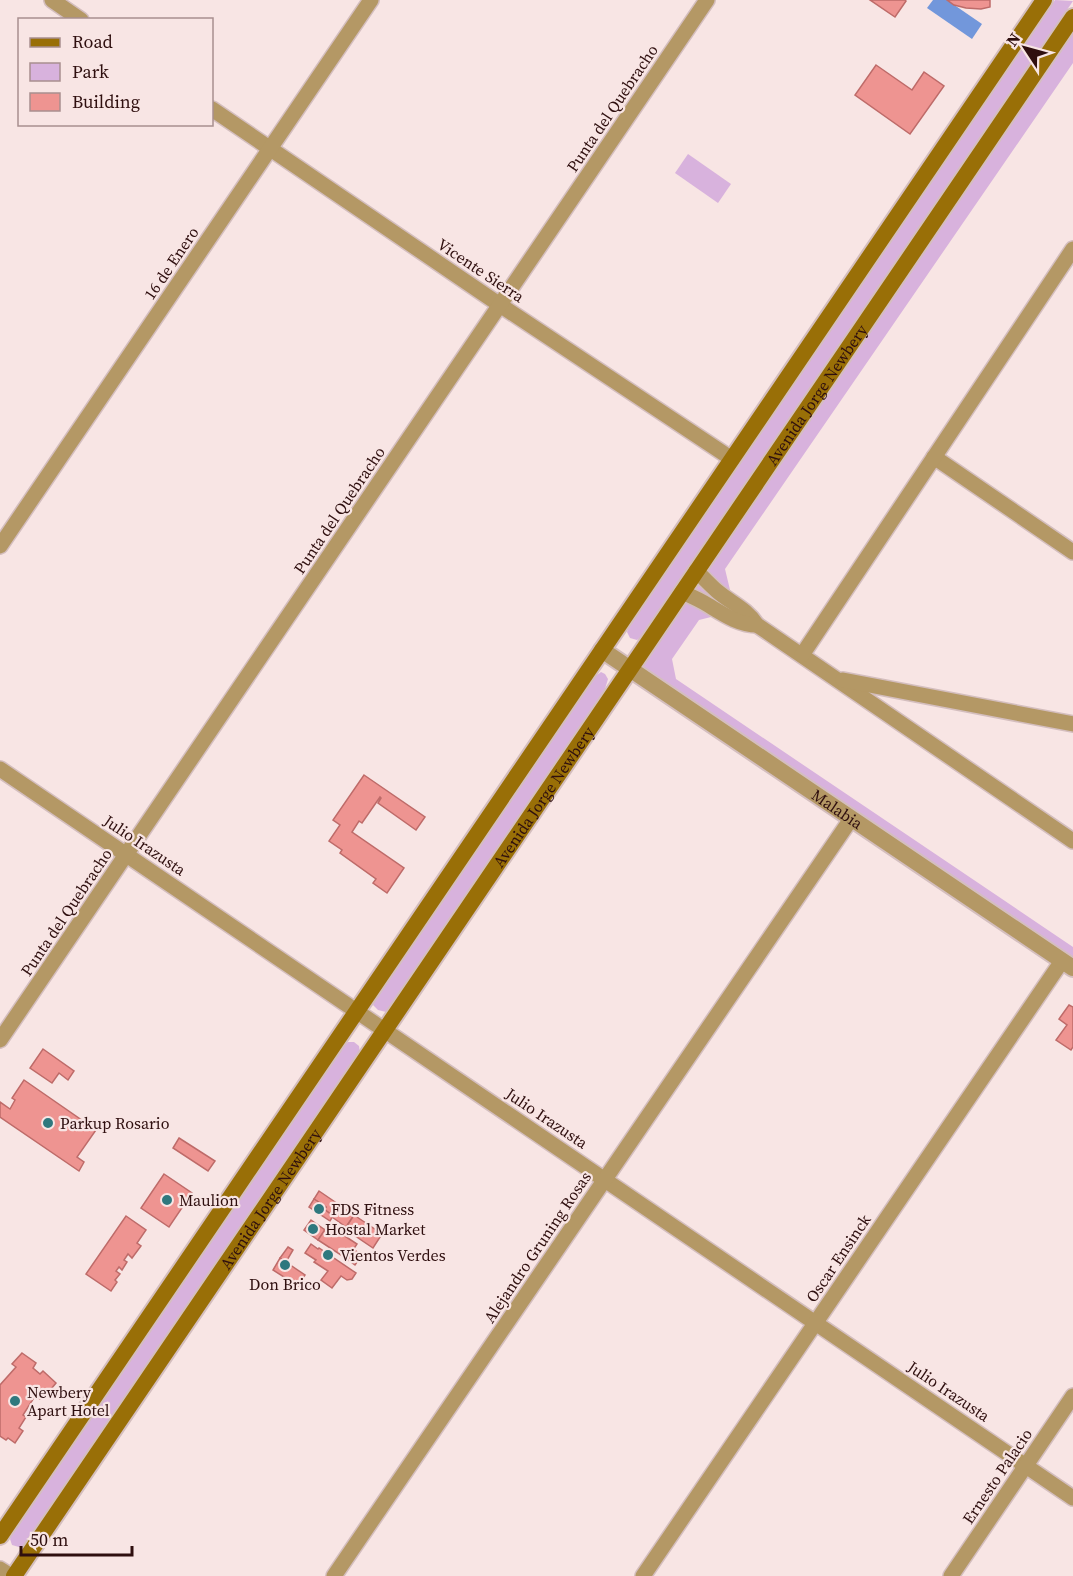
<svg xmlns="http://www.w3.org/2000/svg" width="1073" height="1576" font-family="'Source Serif 4',serif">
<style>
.green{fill:#d8b2dd}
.water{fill:#7297db}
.building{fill:#ee9491;stroke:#be6b69;stroke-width:1.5}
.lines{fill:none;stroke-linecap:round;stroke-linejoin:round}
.minor-casing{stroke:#d4bebe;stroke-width:18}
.tertiary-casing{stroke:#d4bebe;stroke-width:20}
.secondary-casing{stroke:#d4bebe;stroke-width:20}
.minor{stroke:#b49865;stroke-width:15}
.tertiary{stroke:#b49865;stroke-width:16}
.secondary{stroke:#996f07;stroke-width:16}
.poi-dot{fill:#2f787e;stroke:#f8e5e4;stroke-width:2}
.labels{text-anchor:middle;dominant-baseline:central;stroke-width:4.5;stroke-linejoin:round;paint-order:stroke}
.street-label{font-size:16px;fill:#2f0f0f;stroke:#f8e5e4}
.poi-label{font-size:16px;fill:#2f0f0f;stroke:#f8e5e4;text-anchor:start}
</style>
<rect width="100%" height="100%" fill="#f8e5e4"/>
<g class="green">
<path d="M1055 0 1073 1 643 636 637 640 630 638 627 632 630 624Z"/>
<path d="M1073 17V63L725 569 731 594C722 601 718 605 715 616L699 620 672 659 676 679 1073 947V968L630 669Z"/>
<path d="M688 154 731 184 718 203 675 173Z"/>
<path d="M601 672 605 674 608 679 605 689 389 1010 386 1012 378 1010 373 1005 375 999 593 678Z"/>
<path d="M348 1042H354L359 1046 360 1053 24 1547H19L12 1545 10 1539 14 1529 343 1047Z"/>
</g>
<path class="water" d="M933 0H947L982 24 972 39 927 8Z"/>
<g class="building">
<path d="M870 0H905L906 1 895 17Z"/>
<path d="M947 0H990V7L981 9 966 8 954 5Z"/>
<path d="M876 65 912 90 924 72 944 86 910 134 855 95Z"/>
<path d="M364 775 425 817 416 830 378 803 381 798 380 797 362 823 359 821 352 832 404 868 387 893 373 883 376 879 340 853 342 850 329 841 340 825 333 820Z"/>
<path d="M1069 1005 1073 1007V1047L1071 1050 1056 1040 1067 1025 1059 1019Z"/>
<path d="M43 1049 74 1071 68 1080 59 1073 52 1083 30 1068Z"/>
<path d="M24 1080 96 1130 77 1157 84 1162 79 1171 0 1117V1102L10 1109 15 1100 12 1098Z"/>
<path d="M179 1138 215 1161 208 1171 173 1148Z"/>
<path d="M164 1174 192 1193 169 1227 141 1208Z"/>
<path d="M319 1191 354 1215 346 1227 332 1217 333 1216 324 1209 326 1207 314 1199Z"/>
<path d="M314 1199 326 1207 324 1209 333 1216 330 1221 309 1207Z"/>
<path d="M354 1215 382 1234 373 1248 345 1229Z"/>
<path d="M126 1216 146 1230 137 1243 141 1246 132 1258 128 1254 124 1260 127 1262 122 1270 119 1267 116 1271 120 1274 115 1280 117 1282 111 1291 86 1274Z"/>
<path d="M311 1220 325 1230 318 1240 304 1230Z"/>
<path d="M328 1225 357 1244 347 1259 318 1240Z"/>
<path d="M311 1244 318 1249 319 1248 356 1273 352 1279 347 1280 341 1276 332 1288 321 1280 328 1271 314 1262 316 1260 305 1253Z"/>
<path d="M288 1247 293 1250 286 1262 280 1258Z"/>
<path d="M353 1249 362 1255 355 1265 347 1259Z"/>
<path d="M280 1258 305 1275 298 1286 273 1270Z"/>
<path d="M22 1353 36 1363 33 1368 40 1374 43 1371 56 1383 47 1394 44 1392 40 1399 35 1396 23 1415 26 1417 19 1428 23 1431 15 1443 8 1438 6 1440 0 1436V1385L16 1367 12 1364Z"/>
</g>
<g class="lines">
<g class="minor-casing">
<g id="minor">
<path d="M52 0 81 20"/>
<path d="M212 109 500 305 732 459"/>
<path d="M934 457 1073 552"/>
<path d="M0 546 371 0"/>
<path d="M696 571C703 577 710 585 717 591 731 603 747 609 757 625L1073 841"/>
<path d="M682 592C691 596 700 600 708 605 723 614 739 625 757 625"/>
<path d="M802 655 1073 249"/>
<path d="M843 680 1073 724"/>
<path d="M0 769 1073 1498"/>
<path d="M0 1040 707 0"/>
<path d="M0 1569 11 1576"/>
<path d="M334 1576 851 819"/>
<path d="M643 1576 1062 961"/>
<path d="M951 1576 1073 1396"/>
</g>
</g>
<g class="tertiary-casing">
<g id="tertiary">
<path id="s1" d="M602 650 1073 968"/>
</g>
</g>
<g class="secondary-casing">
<g id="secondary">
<path d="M0 1536 1044 0"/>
<path id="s2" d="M14 1576 1073 17"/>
</g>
</g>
<use href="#minor" class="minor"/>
<use href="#tertiary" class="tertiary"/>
<use href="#secondary" class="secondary"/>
</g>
<g class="poi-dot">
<circle cx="48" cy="1123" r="6"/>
<circle cx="167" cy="1200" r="6"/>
<circle cx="319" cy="1209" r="6"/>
<circle cx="313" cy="1229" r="6"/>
<circle cx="328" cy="1255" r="6"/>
<circle cx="285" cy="1265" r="6"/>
<circle cx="15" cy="1401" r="6"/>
</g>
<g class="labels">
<g class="street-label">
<text transform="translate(612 108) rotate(-56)">Punta del Quebracho</text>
<text transform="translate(171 263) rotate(-56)">16 de Enero</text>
<text transform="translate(481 270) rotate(34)">Vicente Sierra</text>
<text stroke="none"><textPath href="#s2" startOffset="1428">Avenida Jorge Newbery</textPath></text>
<text transform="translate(339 510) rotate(-56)">Punta del Quebracho</text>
<text stroke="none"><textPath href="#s2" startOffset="942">Avenida Jorge Newbery</textPath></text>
<text stroke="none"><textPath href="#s1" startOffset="284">Malabia</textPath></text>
<text transform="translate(145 845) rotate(34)">Julio Irazusta</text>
<text transform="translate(66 912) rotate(-56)">Punta del Quebracho</text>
<text transform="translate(547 1118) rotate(34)">Julio Irazusta</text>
<text stroke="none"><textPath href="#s2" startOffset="456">Avenida Jorge Newbery</textPath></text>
<text transform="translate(537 1247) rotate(-56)">Alejandro Gruning Rosas</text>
<text transform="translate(838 1258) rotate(-56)">Oscar Ensinck</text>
<text transform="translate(949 1391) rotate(34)">Julio Irazusta</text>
<text transform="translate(997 1476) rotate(-56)">Ernesto Palacio</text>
</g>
<g class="poi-label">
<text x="60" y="1123">Parkup Rosario</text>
<text x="179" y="1200">Maulion</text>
<text x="331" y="1209">FDS Fitness</text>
<text x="325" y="1229">Hostal Market</text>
<text x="340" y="1255">Vientos Verdes</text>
<text x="285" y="1284" text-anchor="middle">Don Brico</text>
<text x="27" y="1392">Newbery<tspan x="27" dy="18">Apart Hotel</tspan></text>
</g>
</g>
<rect x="18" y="18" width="195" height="108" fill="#f8e5e4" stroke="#a88f8f" stroke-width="1.5"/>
<rect x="30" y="38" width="30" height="9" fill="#996f07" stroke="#a88f8f" stroke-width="1.5"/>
<text x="72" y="48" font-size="18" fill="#2f0f0f">Road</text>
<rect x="30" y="63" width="30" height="18" fill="#d8b2dd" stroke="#a88f8f" stroke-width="1.5"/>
<text x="72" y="78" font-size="18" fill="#2f0f0f">Park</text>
<rect x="30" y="93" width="30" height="18" fill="#ee9491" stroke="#a88f8f" stroke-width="1.5"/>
<text x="72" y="108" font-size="18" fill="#2f0f0f">Building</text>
<g transform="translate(1025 48) rotate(306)" stroke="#f8e5e4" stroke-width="4.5" paint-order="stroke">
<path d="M0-4.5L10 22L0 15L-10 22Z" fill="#2f0f0f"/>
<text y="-9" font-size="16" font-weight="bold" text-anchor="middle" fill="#2f0f0f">N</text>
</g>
<path d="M21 1546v9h111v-9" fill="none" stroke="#2f0f0f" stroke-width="3"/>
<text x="30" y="1546" font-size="18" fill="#2f0f0f" stroke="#f8e5e4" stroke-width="4.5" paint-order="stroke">50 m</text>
</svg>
